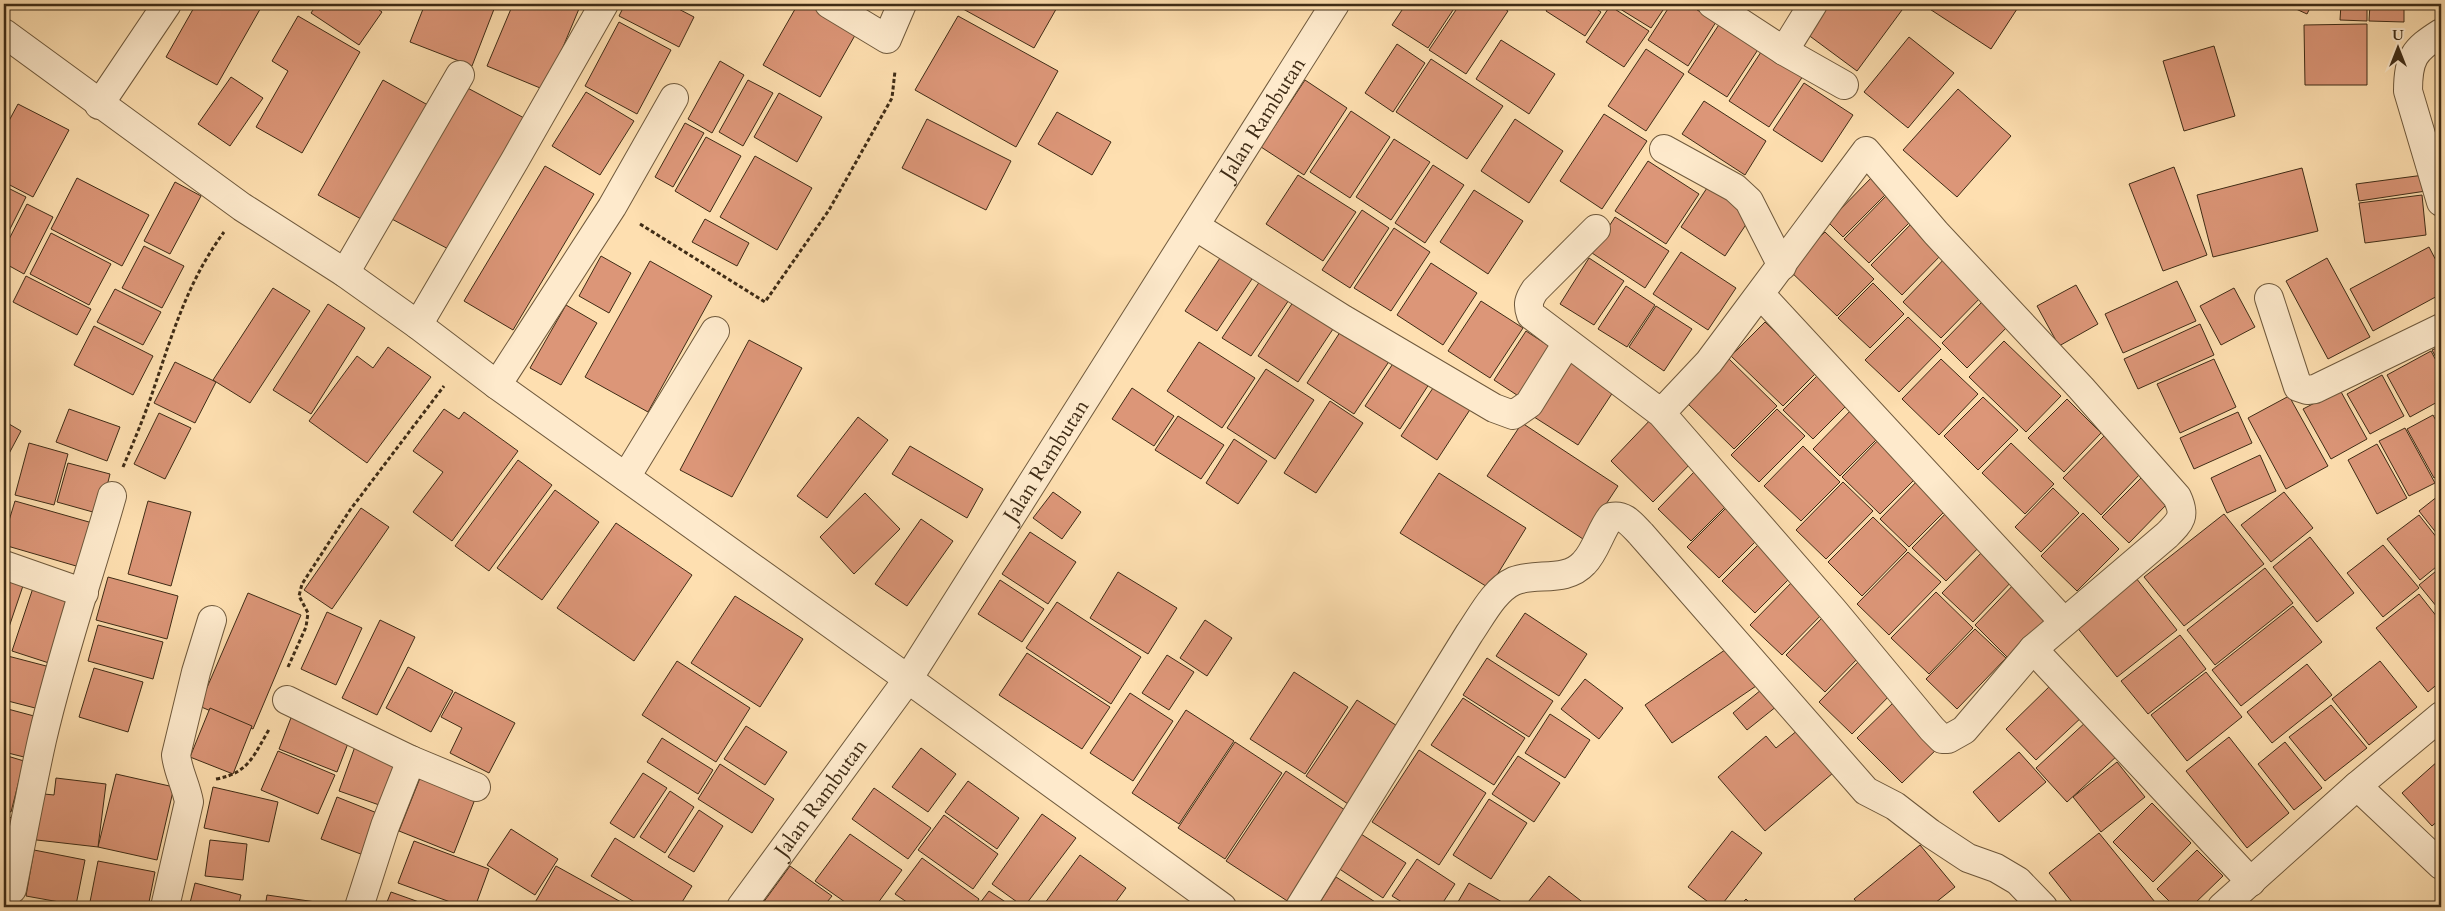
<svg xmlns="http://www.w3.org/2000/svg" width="2445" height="911" font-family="Cardo,serif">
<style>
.building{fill:#dc9678;stroke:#3f2c16}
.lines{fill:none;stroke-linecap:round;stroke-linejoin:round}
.minor-casing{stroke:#6f593c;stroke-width:30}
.path{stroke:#3f2c16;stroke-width:3;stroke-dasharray:4 2.5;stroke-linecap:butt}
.minor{stroke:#feeacc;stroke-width:28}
.labels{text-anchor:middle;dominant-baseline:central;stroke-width:5;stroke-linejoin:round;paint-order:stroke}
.street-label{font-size:21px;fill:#3f2c16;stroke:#feeacc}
</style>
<rect width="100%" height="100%" fill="#fedfb0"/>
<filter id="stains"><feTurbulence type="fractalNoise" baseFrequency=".004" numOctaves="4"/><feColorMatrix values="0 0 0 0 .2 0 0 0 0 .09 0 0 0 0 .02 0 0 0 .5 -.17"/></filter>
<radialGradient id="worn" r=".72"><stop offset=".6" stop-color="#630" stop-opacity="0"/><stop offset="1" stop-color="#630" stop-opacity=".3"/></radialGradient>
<g class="building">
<path d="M196 4H263L217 85 166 57Z"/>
<path d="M317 4H371L382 12 359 45 311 13Z"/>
<path d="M425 4H496L472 66 410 42Z"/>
<path d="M513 4H581L545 90 487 66Z"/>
<path d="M625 4H669L694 17 679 47 619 16Z"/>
<path d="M798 4H812L858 30 820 97 763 65Z"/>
<path d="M954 4H1059L1034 48Z"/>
<path d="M1406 4H1457L1428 48 1392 25Z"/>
<path d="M1460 4H1497L1508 11 1466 74 1429 50Z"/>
<path d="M1550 4H1589L1601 12 1585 36 1546 11Z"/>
<path d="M1612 4H1667L1651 28Z"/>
<path d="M1671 4H1688L1716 22 1688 66 1648 40Z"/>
<path d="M1829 4H1893L1902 10 1857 71 1807 34Z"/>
<path d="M1922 4H2009L2017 9 1991 49Z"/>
<path d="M2285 4H2312L2307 14Z"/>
<path d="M2341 4H2367V21L2340 20Z"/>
<path d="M2370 4H2404V22L2369 21Z"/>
<path d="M1610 6 1649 31 1624 67 1586 42Z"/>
<path d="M298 16 360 52 302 153 256 127 288 71 272 61Z"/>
<path d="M958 16 1058 71 1016 147 915 90Z"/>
<path d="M1722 20 1761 45 1727 97 1688 72Z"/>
<path d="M619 22 671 50 637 114 585 86Z"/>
<path d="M2367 24V85H2305L2304 25Z"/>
<path d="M1909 37 1954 73 1908 128 1864 92Z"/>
<path d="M1501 40 1555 74 1529 114 1476 79Z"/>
<path d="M1397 44 1425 63 1393 112 1365 93Z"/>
<path d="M2214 46 2235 116 2184 131 2163 61Z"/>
<path d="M1646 49 1684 74 1646 131 1608 106Z"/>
<path d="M1763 49 1803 76 1769 127 1729 101Z"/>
<path d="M1431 59 1503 106 1467 159 1396 112Z"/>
<path d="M720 61 744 75 712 133 688 119Z"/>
<path d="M231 77 263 98 230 146 198 124Z"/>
<path d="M383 80 435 109 370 224 318 195Z"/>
<path d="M748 80 773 93 743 146 719 132Z"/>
<path d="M1305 80 1347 108 1304 175 1261 147Z"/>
<path d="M1804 83 1853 115 1822 162 1773 130Z"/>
<path d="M460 84 526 119 454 252 388 217Z"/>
<path d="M1958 89 2011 136 1957 197 1903 150Z"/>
<path d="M586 92 634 121 600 175 552 146Z"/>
<path d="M779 93 822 117 797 162 754 137Z"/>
<path d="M4 100 8 102 4 111Z"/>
<path d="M1704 101 1766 141 1745 175 1682 134Z"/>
<path d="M18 104 69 130 33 197 4 182V130Z"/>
<path d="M1351 111 1390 137 1350 198 1310 172Z"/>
<path d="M1057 112 1111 142 1092 175 1038 144Z"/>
<path d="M1604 114 1647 141 1602 209 1560 181Z"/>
<path d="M927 119 1011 161 986 210 902 168Z"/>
<path d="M1515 119 1563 151 1529 203 1481 171Z"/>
<path d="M685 123 704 133 673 187 655 177Z"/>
<path d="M706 137 741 156 710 212 675 191Z"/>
<path d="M1394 139 1430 162 1391 220 1356 197Z"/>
<path d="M755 156 812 188 777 250 720 217Z"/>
<path d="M1648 161 1699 194 1666 244 1615 211Z"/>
<path d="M1433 165 1464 185 1425 243 1395 223Z"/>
<path d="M545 166 594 194 513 330 464 301Z"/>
<path d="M2174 167 2207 255 2163 271 2129 184Z"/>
<path d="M2302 168 2318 231 2213 257 2197 195Z"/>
<path d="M1298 175 1356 212 1323 261 1266 224Z"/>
<path d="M1874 175 1890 190 1843 237 1828 222Z"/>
<path d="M2424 175 2426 191 2359 201 2356 184Z"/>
<path d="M77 178 149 215 122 266 51 229Z"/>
<path d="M175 182 201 196 170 254 144 241Z"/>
<path d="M1709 185 1753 214 1725 256 1681 227Z"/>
<path d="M4 186 26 197 4 241Z"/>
<path d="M1474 190 1523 221 1488 274 1440 242Z"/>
<path d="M1891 191 1916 216 1869 263 1844 239Z"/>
<path d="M2422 195 2426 235 2365 243 2359 203Z"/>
<path d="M27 204 53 217 24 274 4 263V249Z"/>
<path d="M1362 210 1389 228 1350 288 1322 270Z"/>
<path d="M1615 217 1669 251 1645 288 1592 253Z"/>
<path d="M705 219 749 243 737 266 692 242Z"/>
<path d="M1914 221 1945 251 1902 295 1871 265Z"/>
<path d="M1394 228 1430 252 1391 311 1354 288Z"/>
<path d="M1825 232 1874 279 1837 316 1788 269Z"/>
<path d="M51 233 111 264 89 305 30 274Z"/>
<path d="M144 246 184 266 162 308 122 288Z"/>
<path d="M2429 247 2441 270V294L2373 331 2350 289Z"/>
<path d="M1681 252 1736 288 1708 330 1653 294Z"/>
<path d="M1222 255 1254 276 1217 331 1185 311Z"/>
<path d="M1948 255 1986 292 1941 338 1903 302Z"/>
<path d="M601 256 631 273 609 313 579 296Z"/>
<path d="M1589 258 1624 281 1594 325 1560 304Z"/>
<path d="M2327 258 2370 337 2328 359 2286 281Z"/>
<path d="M650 261 712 296 648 412 585 377Z"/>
<path d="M1431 263 1477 293 1443 345 1397 315Z"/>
<path d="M1264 275 1293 294 1251 356 1222 338Z"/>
<path d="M26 276 91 309 77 335 13 302Z"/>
<path d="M2177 281 2196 321 2123 353 2105 314Z"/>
<path d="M1873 283 1904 314 1870 348 1838 318Z"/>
<path d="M2076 285 2098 324 2059 346 2037 306Z"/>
<path d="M1626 286 1655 305 1627 347 1598 329Z"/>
<path d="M273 288 310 311 250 403 213 380Z"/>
<path d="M2234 288 2255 327 2221 345 2200 306Z"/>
<path d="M115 289 161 312 143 345 97 322Z"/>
<path d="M1297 296 1337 323 1298 382 1258 356Z"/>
<path d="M1481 301 1523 328 1490 378 1448 351Z"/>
<path d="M1983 301 2009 325 1967 368 1942 343Z"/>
<path d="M328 304 365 328 311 414 273 390Z"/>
<path d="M566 305 597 323 561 385 530 368Z"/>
<path d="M1656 306 1692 329 1664 371 1629 347Z"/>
<path d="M1908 317 1941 349 1899 392 1865 360Z"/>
<path d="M1765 322 1817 372 1783 406 1731 356Z"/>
<path d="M1346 323 1394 354 1354 414 1307 383Z"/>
<path d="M2200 324 2214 355 2138 389 2124 359Z"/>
<path d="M94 326 153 356 133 395 74 365Z"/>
<path d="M1526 331 1558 352 1526 401 1494 380Z"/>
<path d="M749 340 802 368 732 497 680 470Z"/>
<path d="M2004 341 2061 396 2026 432 1969 377Z"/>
<path d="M1199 342 1255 378 1222 428 1167 391Z"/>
<path d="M2441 346V367L2432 350Z"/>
<path d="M388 347 431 377 367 463 309 421 357 356 373 368Z"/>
<path d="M2431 351 2441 370V400L2410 417 2387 375Z"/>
<path d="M1569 355 1617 386 1578 445 1531 415Z"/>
<path d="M1398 356 1433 378 1400 429 1365 406Z"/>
<path d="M1728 358 1777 406 1734 449 1685 401Z"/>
<path d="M1941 359 1978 394 1939 435 1902 399Z"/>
<path d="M2214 359 2236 407 2180 433 2157 384Z"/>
<path d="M175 362 216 382 195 423 154 403Z"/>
<path d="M1266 369 1314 400 1275 459 1227 428Z"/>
<path d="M1819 374 1849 403 1813 439 1783 410Z"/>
<path d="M2382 375 2404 416 2370 434 2347 394Z"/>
<path d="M1439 379 1475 402 1437 460 1401 436Z"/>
<path d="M1132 388 1174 416 1154 446 1112 419Z"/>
<path d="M2340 390 2367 439 2331 459 2303 409Z"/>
<path d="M2289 396 2328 466 2286 489 2248 418Z"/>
<path d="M1983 397 2018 430 1978 470 1944 436Z"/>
<path d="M2067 399 2101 433 2064 472 2028 438Z"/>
<path d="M1330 401 1363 423 1316 493 1284 473Z"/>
<path d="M1855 406 1883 433 1840 476 1813 449Z"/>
<path d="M69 409 120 427 107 461 56 442Z"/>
<path d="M444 409 459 419 464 412 518 451 452 541 413 512 443 472 413 451Z"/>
<path d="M1777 409 1805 436 1759 482 1731 455Z"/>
<path d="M2238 412 2252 443 2194 469 2180 438Z"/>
<path d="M2441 412V426L2435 415Z"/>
<path d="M159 413 191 428 165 479 134 464Z"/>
<path d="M2433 415 2441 430V474L2434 478 2407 429Z"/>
<path d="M1178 416 1224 445 1201 479 1155 450Z"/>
<path d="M1654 416 1697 457 1653 502 1611 461Z"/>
<path d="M858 417 888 440 827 518 797 496Z"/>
<path d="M4 421 21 431 4 463Z"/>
<path d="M1522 423 1618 486 1583 539 1487 476Z"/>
<path d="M2405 428 2435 483 2409 496 2379 441Z"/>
<path d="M1884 434 1923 471 1880 514 1842 477Z"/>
<path d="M2104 436 2141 473 2101 515 2063 478Z"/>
<path d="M1234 439 1267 461 1238 504 1206 483Z"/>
<path d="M29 443 68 454 54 505 15 495Z"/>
<path d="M2011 443 2054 484 2025 514 1982 473Z"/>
<path d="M2377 444 2407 498 2377 514 2348 460Z"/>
<path d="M910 446 983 489 967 518 892 474Z"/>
<path d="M1803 446 1840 482 1801 521 1764 486Z"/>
<path d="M2260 455 2276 491 2227 513 2211 478Z"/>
<path d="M518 460 552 485 489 571 455 546Z"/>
<path d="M68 463 110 474 100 514 57 502Z"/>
<path d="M1696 470 1730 502 1691 541 1658 509Z"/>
<path d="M1439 473 1526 528 1489 588 1400 533Z"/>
<path d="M1924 474 1953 503 1909 547 1880 519Z"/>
<path d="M2142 477 2168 503 2129 543 2102 517Z"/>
<path d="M1843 482 1873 511 1826 559 1796 530Z"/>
<path d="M2053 488 2079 513 2041 552 2015 527Z"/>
<path d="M555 490 599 522 542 600 497 568Z"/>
<path d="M1053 492 1081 512 1062 539 1033 518Z"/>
<path d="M2284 492 2313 528 2271 562 2241 525Z"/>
<path d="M865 493 900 529 854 574 820 537Z"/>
<path d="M2438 496 2441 500V539L2419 511Z"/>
<path d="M15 501 96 524 83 568 4 545V537Z"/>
<path d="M148 501 191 512 171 586 128 574Z"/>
<path d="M1729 505 1761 536 1719 578 1687 547Z"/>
<path d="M361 508 389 527 332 609 304 590Z"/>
<path d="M1951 508 1985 541 1946 581 1912 548Z"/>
<path d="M2083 513 2119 549 2077 591 2041 556Z"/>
<path d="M2224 514 2264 564 2184 626 2144 577Z"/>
<path d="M2419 515 2441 543V563L2420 580 2387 539Z"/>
<path d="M1873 517 1907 550 1862 596 1828 562Z"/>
<path d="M921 519 953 541 907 606 875 584Z"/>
<path d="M616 523 692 575 634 661 557 608Z"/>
<path d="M1030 532 1076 562 1048 604 1002 574Z"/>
<path d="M2310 537 2354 593 2317 622 2273 567Z"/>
<path d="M1762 541 1795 573 1755 613 1722 581Z"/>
<path d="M2383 545 2419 588 2383 617 2347 573Z"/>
<path d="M1985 549 2015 578 1973 622 1942 593Z"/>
<path d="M1908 552 1941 582 1889 635 1857 604Z"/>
<path d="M4 566 27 574 8 630 4 629Z"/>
<path d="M2441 567V612L2419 585Z"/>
<path d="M2265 568 2293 603 2215 665 2187 630Z"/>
<path d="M1118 572 1177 608 1148 654 1090 618Z"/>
<path d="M108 577 178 596 167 639 96 620Z"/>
<path d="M1796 578 1828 608 1782 655 1750 625Z"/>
<path d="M2136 578 2177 630 2117 677 2076 626Z"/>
<path d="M1000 580 1044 609 1022 642 978 614Z"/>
<path d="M2017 581 2051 614 2008 658 1975 625Z"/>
<path d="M35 582 75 595 52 664 12 651Z"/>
<path d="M1936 592 1973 628 1929 674 1891 638Z"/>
<path d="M248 593 301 615 253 729 199 706Z"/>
<path d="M2419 594 2441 622V681L2428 692 2376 628Z"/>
<path d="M735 596 803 639 760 707 691 663Z"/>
<path d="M1057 602 1141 657 1111 704 1026 648Z"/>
<path d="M2293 606 2322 642 2241 706 2212 670Z"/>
<path d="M327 612 362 628 336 685 301 669Z"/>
<path d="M1525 613 1587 654 1559 696 1496 656Z"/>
<path d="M1822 618 1860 656 1825 692 1786 655Z"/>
<path d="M380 620 415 637 377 715 342 698Z"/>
<path d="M1205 620 1232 638 1207 676 1180 658Z"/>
<path d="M98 625 163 642 153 679 88 661Z"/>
<path d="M1975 629 2006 658 1957 709 1926 679Z"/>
<path d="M2180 635 2206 669 2148 714 2121 681Z"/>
<path d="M1735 643 1762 682 1672 743 1645 705Z"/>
<path d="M1027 653 1110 707 1082 749 999 695Z"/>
<path d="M4 655 50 667 39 709 4 700Z"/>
<path d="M1167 655 1194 672 1169 710 1142 693Z"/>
<path d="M1487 658 1553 701 1529 737 1463 695Z"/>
<path d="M1862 658 1895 690 1852 734 1819 702Z"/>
<path d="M677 661 750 708 716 762 642 715Z"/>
<path d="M2380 661 2417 707 2369 745 2332 699Z"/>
<path d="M2307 664 2332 695 2272 743 2247 712Z"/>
<path d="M408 667 453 691 431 732 386 708Z"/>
<path d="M94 668 143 682 128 732 79 717Z"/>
<path d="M1294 672 1348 707 1305 774 1250 739Z"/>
<path d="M2206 672 2242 717 2187 761 2151 715Z"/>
<path d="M1585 679 1623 708 1599 739 1561 709Z"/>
<path d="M2053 683 2084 715 2036 760 2006 729Z"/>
<path d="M1767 685 1782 702 1747 730 1733 713Z"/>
<path d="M455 692 515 723 489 773 450 753 462 728 441 717Z"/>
<path d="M1130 693 1173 721 1133 781 1090 753Z"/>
<path d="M1463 698 1525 738 1494 785 1431 745Z"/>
<path d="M1357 700 1405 731 1354 808 1306 776Z"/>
<path d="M1896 700 1941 745 1902 783 1857 738Z"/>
<path d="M2331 705 2367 748 2325 781 2289 737Z"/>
<path d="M4 708 34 716 24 757 4 752Z"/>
<path d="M210 708 252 726 233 774 190 757Z"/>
<path d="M294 710 352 733 337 772 279 749Z"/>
<path d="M1186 710 1234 741 1179 824 1132 793Z"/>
<path d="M1550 714 1590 740 1565 778 1525 753Z"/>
<path d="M2087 721 2118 755 2067 802 2036 768Z"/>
<path d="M1804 725 1840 767 1765 831 1718 777 1766 736 1776 748Z"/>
<path d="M746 726 787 752 765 785 724 759Z"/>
<path d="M2229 737 2289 813 2247 848 2186 771Z"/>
<path d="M662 738 713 770 698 794 647 762Z"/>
<path d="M357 741 403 757 385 807 339 791Z"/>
<path d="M1235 742 1282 773 1225 859 1178 828Z"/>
<path d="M2285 742 2322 788 2294 810 2258 764Z"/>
<path d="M921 748 956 774 928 812 892 787Z"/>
<path d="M1419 750 1486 793 1439 865 1372 822Z"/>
<path d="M278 751 335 775 318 814 261 790Z"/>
<path d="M2019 752 2046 782 1999 822 1973 792Z"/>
<path d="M4 755 24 761 11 812 4 810Z"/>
<path d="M1518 756 1560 783 1534 822 1492 794Z"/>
<path d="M2438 761 2441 764V818L2432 826 2402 793Z"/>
<path d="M2117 762 2145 797 2101 832 2073 797Z"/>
<path d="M720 764 774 799 752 833 698 799Z"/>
<path d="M1286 771 1354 816 1295 906 1226 861Z"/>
<path d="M422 773 477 794 454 853 399 831Z"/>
<path d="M643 773 667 788 634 838 610 823Z"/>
<path d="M116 774 174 787 157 860 98 847Z"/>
<path d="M56 778 106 784 98 847 28 839 34 793 54 795Z"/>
<path d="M968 781 1019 818 997 849 945 812Z"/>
<path d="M213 787 278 802 269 842 204 828Z"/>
<path d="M874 788 931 828 908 859 852 819Z"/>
<path d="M670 791 694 807 665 853 640 837Z"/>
<path d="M337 797 382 815 366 856 321 839Z"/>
<path d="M1489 799 1527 823 1491 879 1453 855Z"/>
<path d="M2152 803 2191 843 2153 882 2113 842Z"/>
<path d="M699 810 723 826 694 872 668 857Z"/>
<path d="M1042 814 1076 838 1024 907 992 884Z"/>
<path d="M944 815 998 854 973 889 918 850Z"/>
<path d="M4 816 13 818 4 854Z"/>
<path d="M511 829 558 859 535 895 487 865Z"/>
<path d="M1732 831 1762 853 1720 907H1715L1688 887Z"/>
<path d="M2099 833 2159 907H2076L2049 873Z"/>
<path d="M850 834 902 870 875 907H852L815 881Z"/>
<path d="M1361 834 1406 863 1383 898 1338 868Z"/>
<path d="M615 838 692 886 679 907H643L591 876Z"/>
<path d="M210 840 247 844 243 880 205 876Z"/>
<path d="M414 841 489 869 475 907H464L398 883Z"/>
<path d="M1920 845 1955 887 1930 907H1861L1854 899Z"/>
<path d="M34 850 85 860 76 905 26 896Z"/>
<path d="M2197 850 2223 876 2191 907H2175L2157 889Z"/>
<path d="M1080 855 1126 888 1112 907H1042Z"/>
<path d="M922 858 979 899 974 907H914L895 894Z"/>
<path d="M1417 859 1455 884 1440 907H1410L1392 896Z"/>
<path d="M98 861 155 872 148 907H89Z"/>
<path d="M556 866 630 907H535L533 906Z"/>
<path d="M790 866 832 896 823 907H760Z"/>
<path d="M1549 876 1585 904 1582 907H1524Z"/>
<path d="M1336 877 1383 907H1317Z"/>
<path d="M195 883 241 895 238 907H189Z"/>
<path d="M1469 883 1509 906 1508 907H1455Z"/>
<path d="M989 891 1013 907H977Z"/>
<path d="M391 892 433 907H385Z"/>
<path d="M267 895 337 905V907H265Z"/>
<path d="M1746 899 1754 907H1738Z"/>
</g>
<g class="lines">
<g class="minor-casing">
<g id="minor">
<path d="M829 4 887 39 902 4"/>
<path d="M1712 4 1784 51 1844 85"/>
<path d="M4 33 242 207 345 273 418 325 497 385 908 679 1222 907"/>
<path d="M2441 33C2414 50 2408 58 2408 91L2441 202"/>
<path d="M1784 51 1813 4"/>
<path d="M99 105 167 4"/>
<path d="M1664 149 1735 188 1749 201 1782 266"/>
<path d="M1195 226 1343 319 1494 408 1513 415 1529 404 1567 343"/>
<path d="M1596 229 1535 290C1529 299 1527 304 1531 315L1661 413 1833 610 1932 729 1942 739H1948L1964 730 2033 649 2167 535C2181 521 2186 516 2177 497L2081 388 1936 233 1866 151 1709 362 1661 413"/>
<path d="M345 273 460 75"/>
<path d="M1761 295 2064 622"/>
<path d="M2269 298 2298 387 2307 390 2315 389 2441 328"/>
<path d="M418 325 515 160 604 4"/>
<path d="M497 385 612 207 674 98"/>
<path d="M626 477 715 331"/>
<path d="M4 565 84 593"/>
<path d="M2033 649 2251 882"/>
<path d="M287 700 411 760 476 787"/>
<path d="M2357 786 2441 865"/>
<path d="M12 889C22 839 31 789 42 740 61 657 89 577 112 496"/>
<path d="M165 907 189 802C186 785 178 772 176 755L196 672 212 620"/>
<path d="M359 907 385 826 411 760"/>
<path id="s1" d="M741 907 908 679 1335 4"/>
<path d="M1300 907 1469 634C1481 617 1494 590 1514 581 1536 572 1566 583 1584 563 1596 551 1600 531 1611 517 1625 514 1632 525 1641 534L1866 791 1895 806 1930 833 1968 858 1996 868 2018 881 2043 907"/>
<path d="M2222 907 2357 786 2441 716"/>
</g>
</g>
<g class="path">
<path d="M640 224 765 302 829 210 892 98 895 71"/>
<path d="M123 467C134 441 145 415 154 388 173 332 188 281 224 232"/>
<path d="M288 667 306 627 308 613 299 596 302 584 350 510 444 386"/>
<path d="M216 779C250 773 254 754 270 728"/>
</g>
<use href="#minor" class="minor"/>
</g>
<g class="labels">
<g class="street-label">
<text stroke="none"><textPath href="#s1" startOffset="946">Jalan Rambutan</textPath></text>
<text stroke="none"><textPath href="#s1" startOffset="541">Jalan Rambutan</textPath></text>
<text stroke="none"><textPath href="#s1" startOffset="135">Jalan Rambutan</textPath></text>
</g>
</g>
<rect width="2445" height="911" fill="none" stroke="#fedfb0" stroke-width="20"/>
<rect x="5" y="5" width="2435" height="901" fill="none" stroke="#3f2c16" stroke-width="2.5"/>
<rect x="10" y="10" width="2425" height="891" fill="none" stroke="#3f2c16"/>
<g transform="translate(2398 48)" stroke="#feeacc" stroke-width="4" paint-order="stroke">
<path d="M0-4L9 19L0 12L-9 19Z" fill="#3f2c16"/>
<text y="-8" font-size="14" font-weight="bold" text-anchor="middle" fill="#3f2c16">U</text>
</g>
<rect width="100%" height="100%" filter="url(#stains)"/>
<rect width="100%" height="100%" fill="url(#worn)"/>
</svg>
